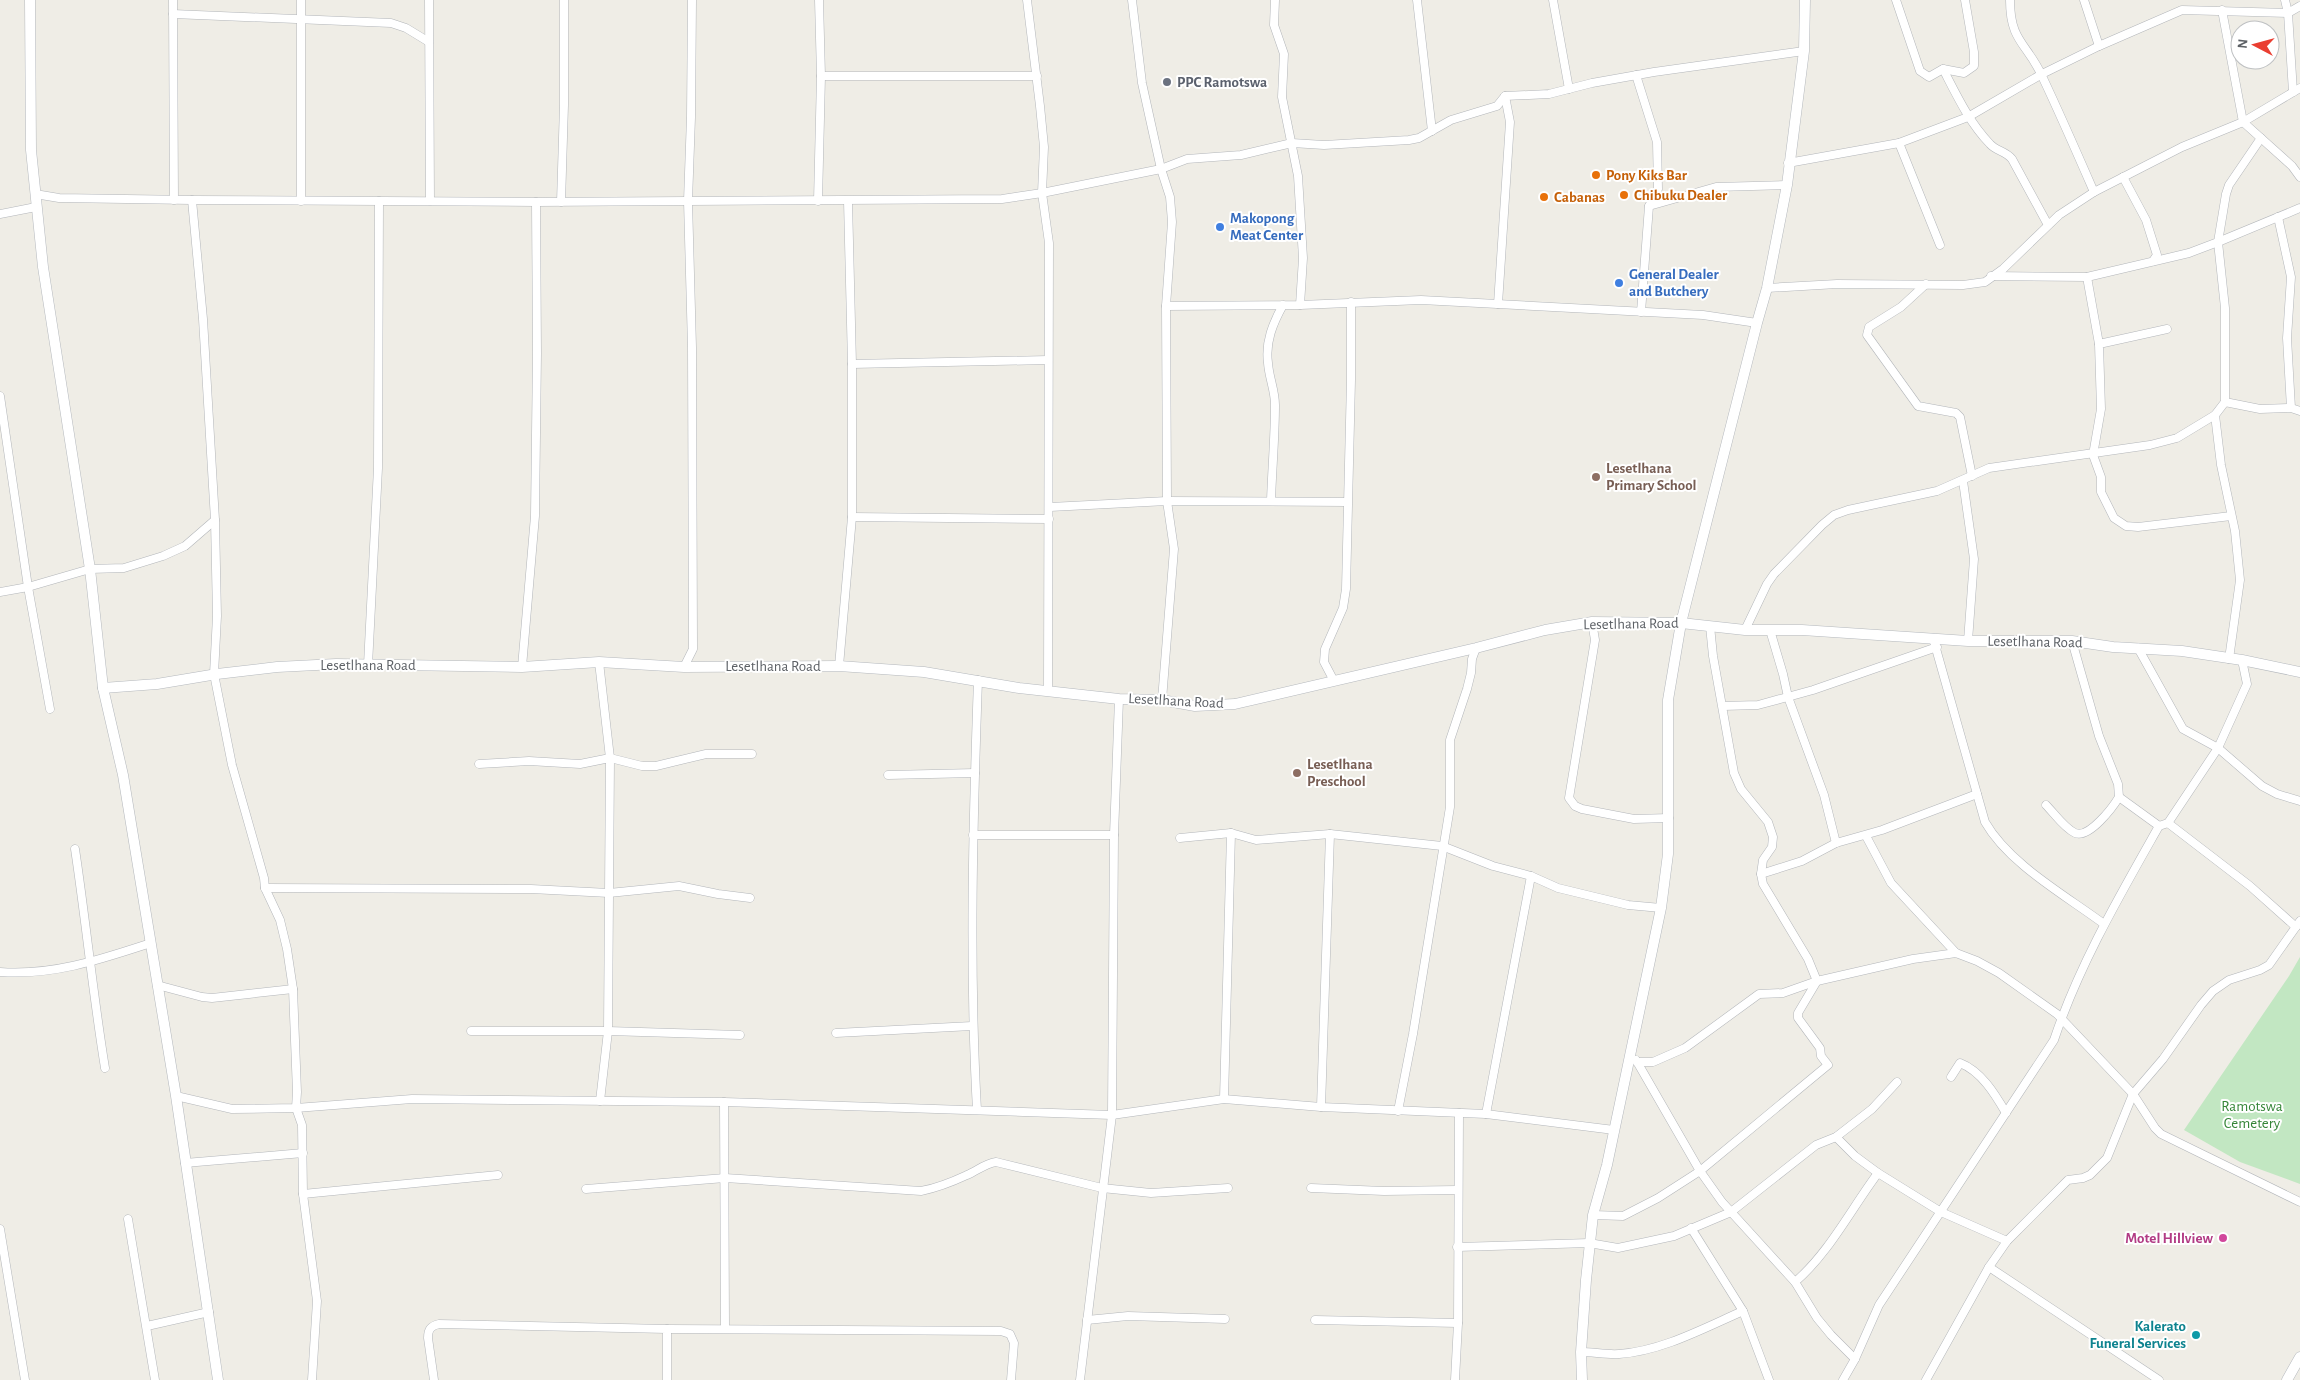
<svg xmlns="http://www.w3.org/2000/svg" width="2300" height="1380" font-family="'Alegreya Sans',sans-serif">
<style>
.green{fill:#c2e7c2}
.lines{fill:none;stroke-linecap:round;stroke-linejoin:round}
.street-casing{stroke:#b3b6ba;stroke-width:9}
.secondary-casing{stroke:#b4b8bd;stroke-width:11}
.street{stroke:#fff;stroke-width:8}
.secondary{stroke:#fff;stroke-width:10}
.worship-dot{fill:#6b7280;stroke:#fff;stroke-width:2}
.food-dot{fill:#e8710a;stroke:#fff;stroke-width:2}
.shop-dot{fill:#3f7fe0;stroke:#fff;stroke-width:2}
.education-dot{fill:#8d6e63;stroke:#fff;stroke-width:2}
.hotel-dot{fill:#d1479c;stroke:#fff;stroke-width:2}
.culture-dot{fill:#0f9aa8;stroke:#fff;stroke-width:2}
.labels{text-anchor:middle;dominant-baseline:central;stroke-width:4;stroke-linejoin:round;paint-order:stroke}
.worship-label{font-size:15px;font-weight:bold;fill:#5b616d;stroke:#fff;text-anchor:start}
.food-label{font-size:15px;font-weight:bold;fill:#c56008;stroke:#fff;text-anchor:start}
.shop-label{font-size:15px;font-weight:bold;fill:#366cbe;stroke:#fff;text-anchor:start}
.education-label{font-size:15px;font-weight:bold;fill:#785e54;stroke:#fff;text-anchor:start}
.street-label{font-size:15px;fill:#5d6166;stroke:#fff}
.park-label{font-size:15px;fill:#358538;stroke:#fff}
.hotel-label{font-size:15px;font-weight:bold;fill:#b23c85;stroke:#fff;text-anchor:end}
.culture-label{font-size:15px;font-weight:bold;fill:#0d838f;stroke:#fff;text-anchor:end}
</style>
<rect width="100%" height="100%" fill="#efede6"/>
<path class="green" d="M2300 957V1184L2240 1162 2184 1130 2289 976Z"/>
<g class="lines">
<g class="street-casing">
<g id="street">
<path d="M173 0 174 200"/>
<path d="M429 0 430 201"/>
<path d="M1027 0 1040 106 1044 147 1042 193 1049 243 1048 690"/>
<path d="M1132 0 1142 83 1161 169 1170 197 1172 222 1166 306 1167 501 1174 549 1162 700"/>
<path d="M1275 0 1274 25 1284 54 1282 97 1298 176 1303 258 1300 305"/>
<path d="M1417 0 1432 131"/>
<path d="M1553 0 1569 89"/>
<path d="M1896 0 1920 71 1929 77 1943 69 1964 73 1974 66V52L1965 0"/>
<path d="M2010 0C2010 42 2027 43 2042 76 2060 114 2077 153 2094 192"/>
<path d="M2084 0 2099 46 2182 10 2288 13 2285 0"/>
<path d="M2222 10 2243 122 2292 166 2300 177"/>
<path d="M173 14 391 23 406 28 429 42"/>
<path d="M1943 69C1957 96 1969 122 1990 144 1996 151 2006 151 2012 159L2048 225"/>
<path d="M1636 75 1657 142 1658 189 1649 206"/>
<path d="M821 76H1037"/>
<path d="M2293 92 2288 13 2300 6"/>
<path d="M1899 143 1940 245"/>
<path d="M1788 163 1899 143 1968 117 2042 74 2099 46"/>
<path d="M2123 177 2146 220 2157 255 2153 261"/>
<path d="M35 194 59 198 192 200 536 202 1002 199 1042 193 1161 169 1187 159 1241 155 1292 143 1324 145 1409 140 1419 138 1451 120 1497 106 1505 96 1549 94 1592 83 1654 72 1804 51"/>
<path d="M192 200 203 319 215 520 217 616 214 674 232 765 264 878 265 888 280 920 287 949 293 989 297 1092 296 1108 302 1125 303 1194 317 1301 312 1380"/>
<path d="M301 201V0"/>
<path d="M818 201 821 76 819 0"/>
<path d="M561 202 564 105V0"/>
<path d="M0 214 36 207"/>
<path d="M2278 217 2291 277 2287 338 2291 408"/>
<path d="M1991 276 2087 277 2189 253 2218 242 2300 208"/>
<path d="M2087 277 2099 344"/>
<path d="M1926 284 1901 307 1869 327 1867 335 1918 406 1956 413 1960 417 1972 476"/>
<path d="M1767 288 1837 284 1963 285 1985 282 2003 269 2059 215 2094 192 2182 147 2243 122 2300 88"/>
<path d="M1498 304 1510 122 1505 96"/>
<path d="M1166 306 1300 305 1421 300 1703 315 1757 323"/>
<path d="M1641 312 1649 206 1716 187 1787 185"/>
<path d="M2167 329 2099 344 2101 409 2093 455 2101 477V492L2114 518 2126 526 2138 527 2231 516"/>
<path d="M852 364 1048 360"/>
<path d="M0 396 28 587 50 709"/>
<path d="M2225 402 2260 409 2291 408 2300 411"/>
<path d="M1963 481 1974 559 1968 641"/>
<path d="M1271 501C1272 469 1275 437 1275 405 1275 390 1269 378 1268 363 1265 342 1273 323 1283 305"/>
<path d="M1050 507 1167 501 1347 502"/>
<path d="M852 517 1049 519"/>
<path d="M0 592 28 587 90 569 124 568 163 556 185 546 215 520"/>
<path d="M1592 622 1595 640 1569 798 1575 806 1582 809 1634 819 1669 818"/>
<path d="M1745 630 1767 584 1774 574 1822 525 1834 515 1848 510 1937 491 1989 468 2150 445 2177 438 2215 415"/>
<path d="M1770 630 1783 674 1788 697 1824 795 1836 843"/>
<path d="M1933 638 1985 822C2009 864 2065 895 2104 924"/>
<path d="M2138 648 2183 729 2218 748 2262 786 2277 794 2300 801"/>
<path d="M2229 659 2240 580 2235 531 2221 465 2215 415 2225 402V308L2218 242 2226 194 2229 185 2261 138"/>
<path d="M599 662 610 758 608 1031 600 1101"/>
<path d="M368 665 378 468 379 201"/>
<path d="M839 666 852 517V364L848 201"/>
<path d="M522 667 535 516 537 353 536 202"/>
<path d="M684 667 693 649 692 347 688 201 691 117 692 0"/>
<path d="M1334 681 1324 662 1325 649 1343 608 1346 589 1351 380V302"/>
<path d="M1723 706 1758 705 1813 690 1937 647"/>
<path d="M479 764 529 761 580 764 610 758 642 766H656L706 754H752"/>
<path d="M888 775 975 773"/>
<path d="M2119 797 2159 826"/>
<path d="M2046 805C2054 813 2064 828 2075 833 2089 839 2113 807 2119 797L2118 784 2099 736 2072 641"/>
<path d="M2168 823 2250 886 2296 927"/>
<path d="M973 835H1114"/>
<path d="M1866 836 1891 883 1956 953"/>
<path d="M1180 838 1231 833 1256 840 1330 834 1442 846 1493 866 1531 876 1558 888 1628 905 1661 908"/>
<path d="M75 849C86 922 93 995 105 1068"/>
<path d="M1761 874 1802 861 1836 843 1882 830 1977 794"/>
<path d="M265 888 531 889 609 893 679 886 718 894 750 898"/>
<path d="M0 972C53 976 102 959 151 943"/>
<path d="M157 985 202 997 212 998 293 989"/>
<path d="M471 1031H608L740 1035"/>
<path d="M836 1033 972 1026"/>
<path d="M1636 1060 1700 1171 1722 1202 1795 1282 1817 1318 1831 1335 1855 1359"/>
<path d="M1637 1062H1653L1685 1048 1759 994 1783 993 1817 981 1913 959 1956 953 1977 961 1999 973 2057 1014 2133 1094 2155 1128 2161 1134 2300 1202"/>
<path d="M1951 1077 1960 1063C1981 1071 1995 1094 2006 1113"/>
<path d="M176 1096 232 1109 296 1108 412 1099 724 1102 1112 1115 1224 1099 1321 1107 1486 1114 1614 1130"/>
<path d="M1224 1099 1231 833"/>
<path d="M724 1102 725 1328"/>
<path d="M1321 1107 1330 834"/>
<path d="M977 1110C969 967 973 823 978 680"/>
<path d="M1398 1111 1413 1034 1450 807V740L1467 689 1471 673 1472 659 1476 648"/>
<path d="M1486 1114 1531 876"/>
<path d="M1836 1137 1855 1156 1878 1173 1941 1212 2007 1241"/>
<path d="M185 1163 303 1153"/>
<path d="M1311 1188 1384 1191 1457 1190"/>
<path d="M586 1189 725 1178 921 1191C937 1188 952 1182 967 1175 977 1171 984 1164 996 1162L1102 1188 1151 1193 1228 1188"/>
<path d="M303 1194 498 1175"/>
<path d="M1593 1215 1623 1216 1658 1198 1700 1171 1828 1065 1821 1056 1820 1048 1798 1018V1013L1817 981 1808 959 1763 884 1761 874 1763 860 1772 847 1773 837 1768 822 1741 789 1734 773 1713 656 1710 626"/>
<path d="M128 1219 155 1380"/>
<path d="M1691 1228 1743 1311 1769 1380"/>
<path d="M0 1229 25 1380"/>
<path d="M1457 1247 1589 1243 1618 1248 1674 1236 1731 1212 1816 1145 1836 1137 1872 1109 1897 1082"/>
<path d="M1989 1267 2159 1380"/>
<path d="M1795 1282C1829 1253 1851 1209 1878 1173"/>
<path d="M1087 1320 1128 1316 1225 1319"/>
<path d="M1315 1320 1458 1323"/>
<path d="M147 1326 209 1312"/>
<path d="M667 1329 1001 1331 1010 1334 1014 1343 1011 1380"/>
<path d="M1581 1352C1593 1352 1607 1355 1619 1354 1662 1351 1704 1328 1743 1311"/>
<path d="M434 1380 428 1338C428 1329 431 1326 439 1324L667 1329V1380"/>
<path d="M1080 1380 1112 1115 1114 835 1119 699"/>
<path d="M1455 1380 1458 1323 1459 1113"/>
<path d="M1843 1380 1855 1359 1879 1305 2054 1040C2079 965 2120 895 2159 826L2168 823 2218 748 2247 684 2242 660"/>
<path d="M1926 1380 1989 1267 2007 1241 2068 1180 2083 1178 2090 1175 2107 1158 2133 1094 2163 1059 2201 1005 2213 991 2229 980 2260 970 2269 965 2300 921"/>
</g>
</g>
<g class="secondary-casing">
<g id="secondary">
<path d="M30 0 31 150 43 267 90 569 103 688 123 775 176 1096 218 1380"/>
<path d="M103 688 157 684 217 674 277 667 336 664 522 667 599 662 684 667 839 666 924 672 1019 688 1119 699 1162 700 1195 706 1235 704 1476 648 1545 630 1592 622 1681 623 1745 630H1802L1968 641H2072L2113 647 2182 651 2242 660 2300 672"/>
<path d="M1582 1380 1581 1352 1586 1280 1593 1215 1607 1165 1661 908 1668 854V700L1681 623 1757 323 1767 288 1787 185 1804 51 1805 0"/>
<path d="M2287 1380 2300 1357"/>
</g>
</g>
<use href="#street" class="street"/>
<use href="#secondary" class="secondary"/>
</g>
<circle class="worship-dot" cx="1167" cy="82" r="5"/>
<g class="food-dot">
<circle cx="1596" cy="175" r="5"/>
<circle cx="1624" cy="195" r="5"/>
<circle cx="1544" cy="197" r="5"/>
</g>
<g class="shop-dot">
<circle cx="1220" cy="227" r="5"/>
<circle cx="1619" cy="283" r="5"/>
</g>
<g class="education-dot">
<circle cx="1596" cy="477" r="5"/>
<circle cx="1297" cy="773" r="5"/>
</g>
<circle class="hotel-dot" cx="2223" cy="1238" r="5"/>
<circle class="culture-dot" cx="2196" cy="1335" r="5"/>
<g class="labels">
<g class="worship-label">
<text x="1177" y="82">PPC Ramotswa</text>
</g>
<g class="food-label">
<text x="1606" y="175">Pony Kiks Bar</text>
<text x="1634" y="195">Chibuku Dealer</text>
<text x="1554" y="197">Cabanas</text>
</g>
<g class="shop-label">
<text x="1230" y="218">Makopong<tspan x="1230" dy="17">Meat Center</tspan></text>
<text x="1629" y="274">General Dealer<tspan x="1629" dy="17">and Butchery</tspan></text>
</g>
<g class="education-label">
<text x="1606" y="468">Lesetlhana<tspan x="1606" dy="17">Primary School</tspan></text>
<text x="1307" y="764">Lesetlhana<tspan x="1307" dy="17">Preschool</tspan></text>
</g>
<g class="street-label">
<text transform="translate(1631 624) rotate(-1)">Lesetlhana Road</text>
<text transform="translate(2035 642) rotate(1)">Lesetlhana Road</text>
<text x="368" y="665">Lesetlhana Road</text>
<text x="773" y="666">Lesetlhana Road</text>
<text transform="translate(1176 701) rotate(3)">Lesetlhana Road</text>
</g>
<g class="park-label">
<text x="2252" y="1106">Ramotswa<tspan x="2252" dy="17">Cemetery</tspan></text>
</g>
<g class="hotel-label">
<text x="2213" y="1238">Motel Hillview</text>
</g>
<g class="culture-label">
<text x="2186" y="1326">Kalerato<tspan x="2186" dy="17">Funeral Services</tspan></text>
</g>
</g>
<g transform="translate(2255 45) rotate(276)"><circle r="24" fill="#ffffff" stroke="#bec0c2"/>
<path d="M0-4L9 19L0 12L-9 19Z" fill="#ea3e31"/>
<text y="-8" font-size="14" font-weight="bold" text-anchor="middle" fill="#5d6166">N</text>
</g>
</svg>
